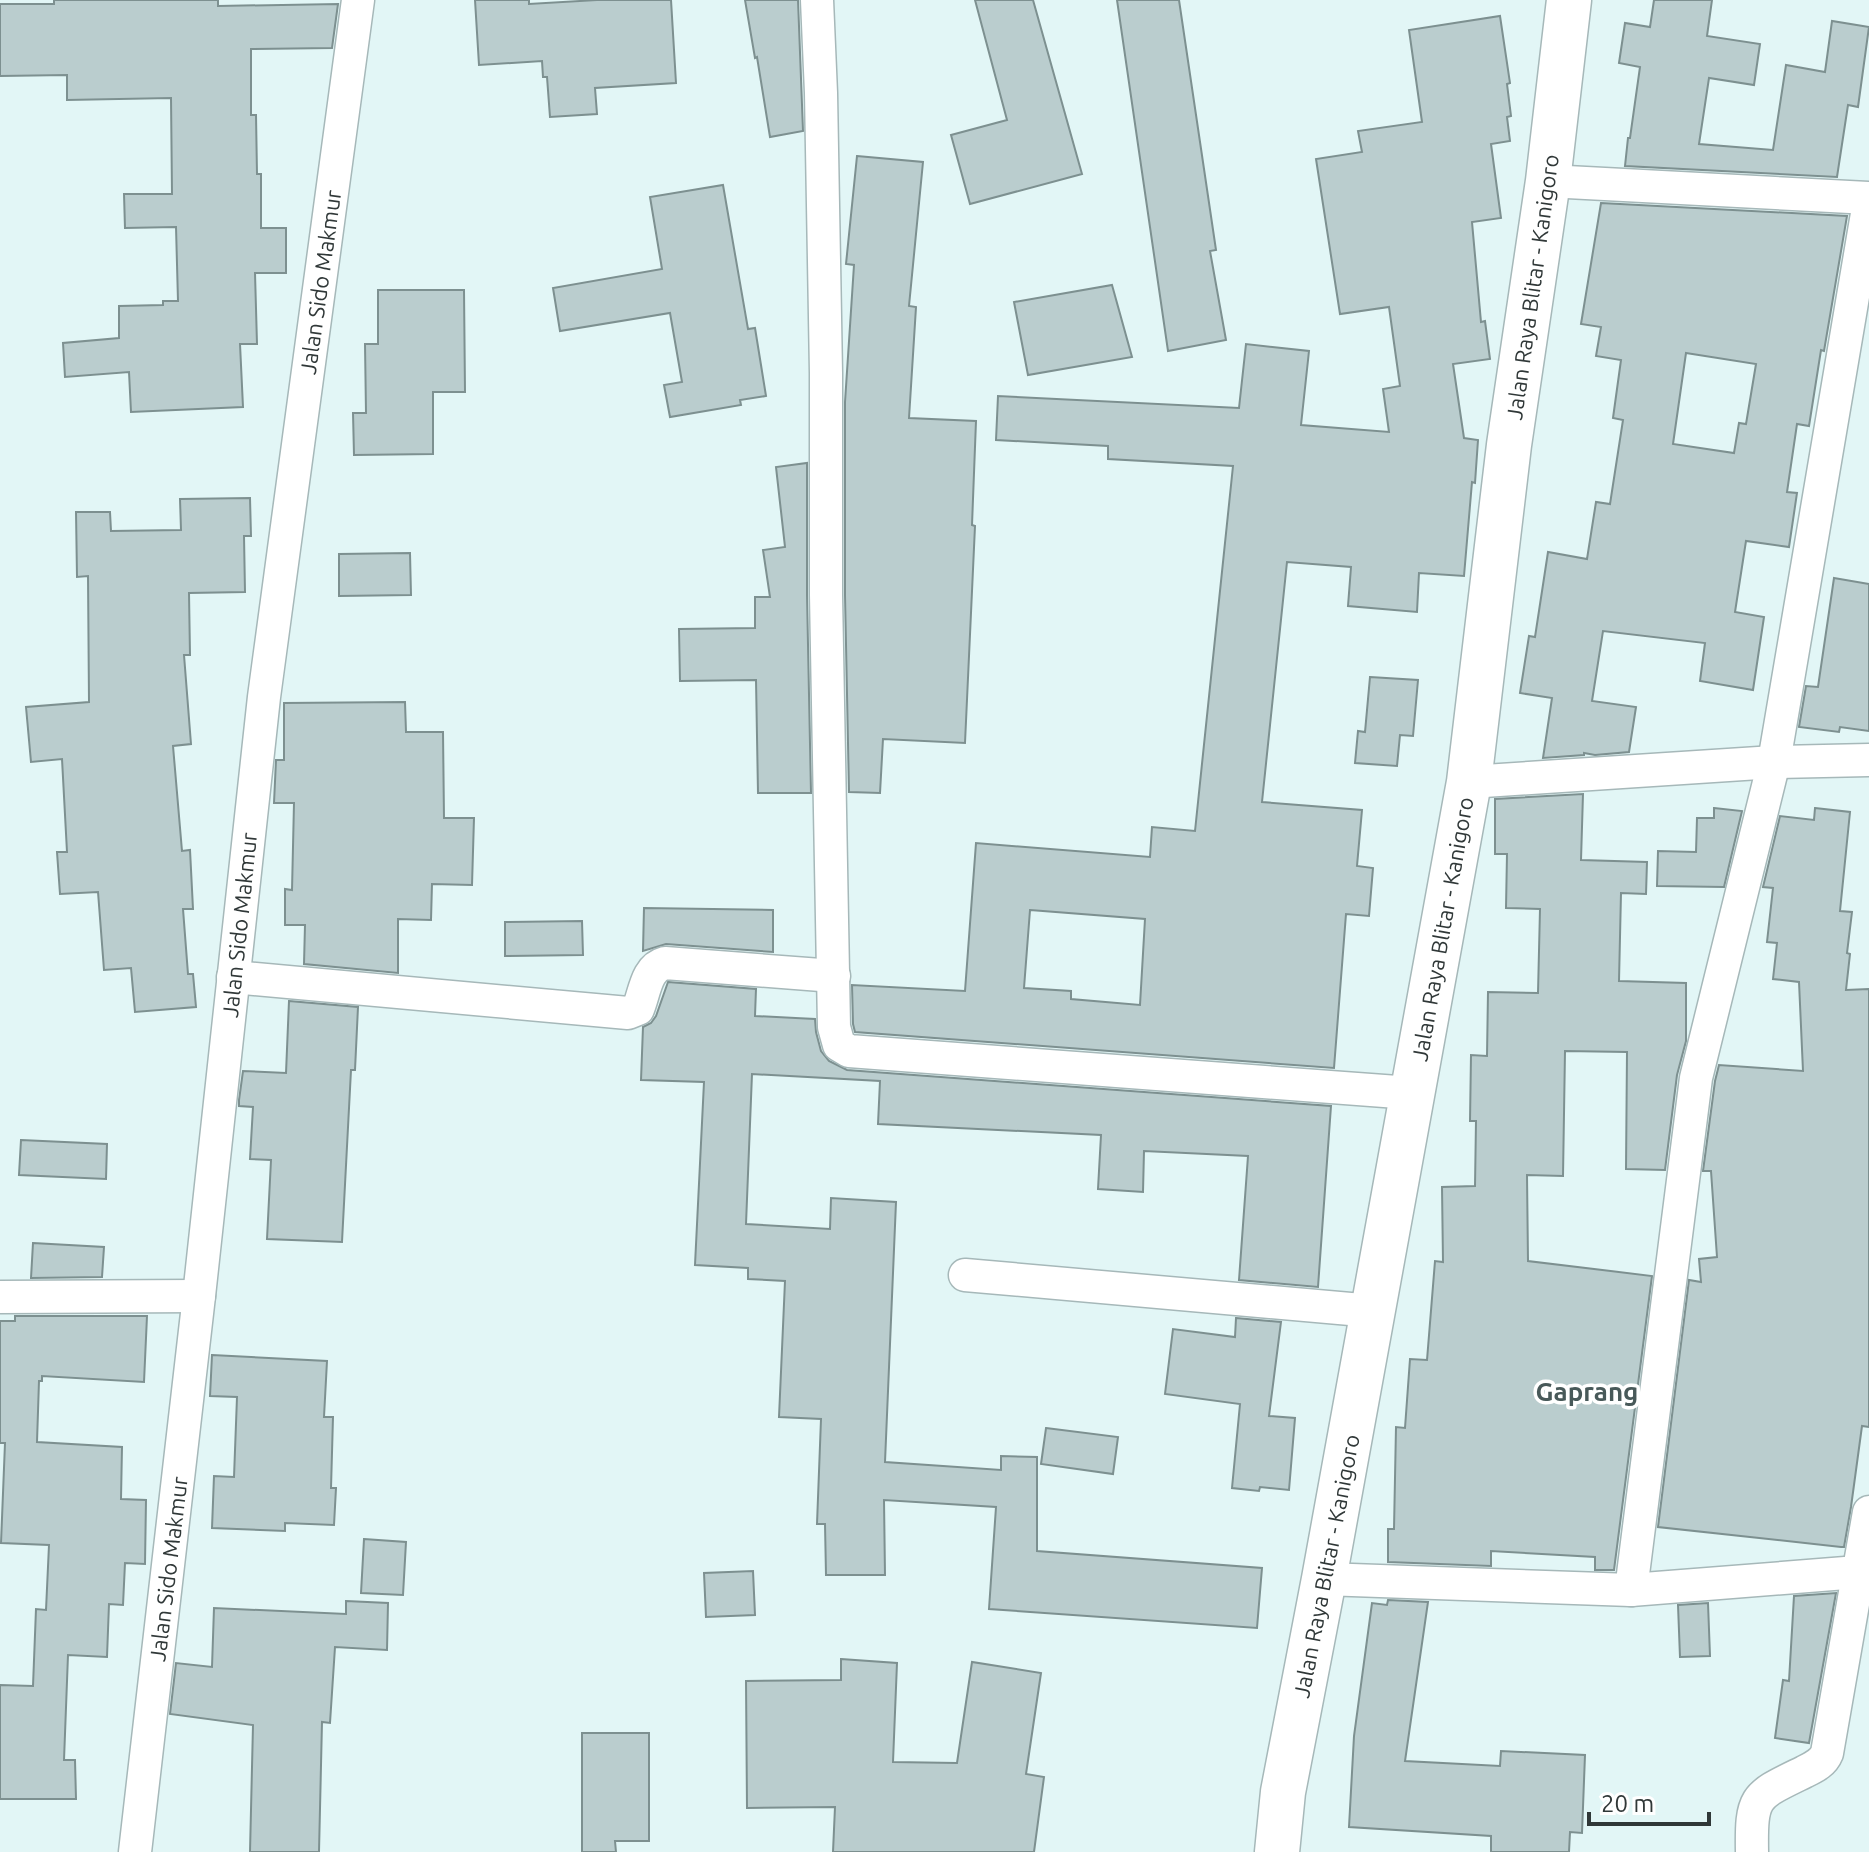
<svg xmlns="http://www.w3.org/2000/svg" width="1869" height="1852" font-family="Ubuntu,sans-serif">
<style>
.building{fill:#bacdce;stroke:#7d9090;stroke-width:2;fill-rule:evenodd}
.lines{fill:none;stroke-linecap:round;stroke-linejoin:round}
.street-casing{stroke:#a6b8b9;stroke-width:35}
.secondary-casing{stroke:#a6b8b9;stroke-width:47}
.street{stroke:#fff;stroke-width:32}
.secondary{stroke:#fff;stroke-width:44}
.labels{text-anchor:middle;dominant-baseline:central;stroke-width:7;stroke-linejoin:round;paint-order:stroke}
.street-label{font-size:22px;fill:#303838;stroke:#fff}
.quarter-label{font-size:26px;font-weight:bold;fill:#485959;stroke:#fff}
</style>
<rect width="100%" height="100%" fill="#e2f6f6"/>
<g class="building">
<path d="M54 0H218V6L338 4 332 48 251 49V115H256L257 174H261V228H286V273H255L257 344H240L243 407 131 412 129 372 65 377 63 343 119 338V306L163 305V301H178L176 227 125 228 124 194H172L171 98 67 100V75L0 76V4H54Z"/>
<path d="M475 0H529V4L597 0H671L676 83 595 88 597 114 550 117 547 77H543L542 61 479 65Z"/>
<path d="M745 0H798L803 131 770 137 757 57 755 58Z"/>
<path d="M975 0H1033L1082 174 970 204 951 135 1007 120Z"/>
<path d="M1117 0H1179L1216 250 1210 251 1226 340 1168 351Z"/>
<path d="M1654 0H1712L1707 36 1760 44 1754 85 1709 78 1699 144 1773 150 1786 65 1825 72 1832 21 1869 27 1858 107 1848 105 1837 177 1625 166 1628 138H1630L1640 67 1619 63 1625 23 1650 27Z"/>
<path d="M1500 16 1510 83 1507 84 1511 116 1507 117 1510 141 1491 144 1501 218 1472 222 1481 322 1485 321 1490 359 1453 364 1464 438 1478 440 1475 483 1472 482 1464 576 1419 573 1417 612 1348 606 1351 567 1287 562 1262 802 1362 810 1357 866 1373 868 1369 916 1346 914 1334 1068 855 1032 853 1024 852 985 965 991 976 843 1150 857 1152 827 1195 831 1233 466 1108 459V446L996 440 998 396 1239 408 1246 344 1309 351 1301 425 1389 432 1383 389 1400 386 1389 307 1340 314 1316 159 1362 152 1358 131 1422 122 1409 30ZM1030 910 1145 919 1140 1005 1071 999V991L1024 988Z"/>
<path d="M857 156 923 162 909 306 916 307 909 418 976 421 972 525 975 526 965 743 883 739 880 793 849 792 845 595V402L854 265 846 264Z"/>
<path d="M723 185 748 329 755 328 766 396 740 400 741 405 670 417 664 385 682 382 670 313 560 331 553 288 662 269 650 197Z"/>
<path d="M1601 203 1847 216 1824 351 1821 350 1809 426 1797 424 1787 492 1797 493 1789 547 1746 541 1735 612 1764 617 1753 690 1700 681 1705 643 1603 631 1592 701 1636 707 1629 752 1595 755 1584 753V755L1543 758 1552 698 1520 693 1529 636 1535 637 1548 552 1587 559 1596 502 1610 504 1623 420 1613 418 1621 360 1596 356 1601 327 1581 324ZM1686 353 1756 364 1746 424 1739 423 1734 453 1673 444Z"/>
<path d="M1112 285 1132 357 1028 375 1014 302Z"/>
<path d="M378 290H464L465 392H433V454L354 455 353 413H366L365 344H378Z"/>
<path d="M807 463V595L811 793H758L756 680 680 681 679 629 755 628V597H770L763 550 785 547 776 467Z"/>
<path d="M250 498 251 536H244L245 592 189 593 190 655H184L191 744 173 746 182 851 190 850 193 909H183L188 974H193L196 1007 135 1012 131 968 104 970 98 892 60 894 57 852H67L62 759 31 762 26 707 89 702 88 576 77 577 76 512H110L111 531 181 530 180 499Z"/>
<path d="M410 553 411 595 339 596V554Z"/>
<path d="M1834 578 1869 584V731L1840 727 1839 732 1799 727 1806 686 1818 687Z"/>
<path d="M1370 677 1418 680 1413 736 1400 735 1397 766 1355 763 1358 731 1365 732Z"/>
<path d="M405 702 406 732H443L444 818H474L472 885 432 884 431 920 398 919V973L304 964 305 925H285V889L292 890 294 803H274L276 760H284V703Z"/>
<path d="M1583 794 1581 860 1647 862 1646 894 1621 893 1619 981 1686 983V1041L1677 1075 1665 1170 1626 1169 1627 1052 1565 1051 1563 1176 1527 1175 1528 1261 1652 1276 1614 1570H1595V1557L1491 1551V1566L1388 1562V1529H1394L1396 1427 1405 1428 1410 1359 1427 1360 1435 1261 1443 1262 1442 1187 1475 1186 1476 1121H1470L1471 1055 1487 1056 1488 992 1538 993 1540 909 1506 908 1507 854H1495V799Z"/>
<path d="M1714 808 1742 811 1724 887 1657 886 1658 851 1696 852 1697 818H1714Z"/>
<path d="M1815 808 1850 812 1840 911 1852 912 1847 953 1850 954 1846 990 1869 989V1427L1862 1426 1851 1507 1844 1547H1841L1658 1527 1689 1280 1701 1282 1699 1259 1717 1257 1711 1171H1703L1715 1081 1719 1065 1803 1071 1799 982 1773 979 1777 943 1767 942 1773 888 1763 887 1780 816 1814 820Z"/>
<path d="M644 908 773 910V952L666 944 643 951Z"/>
<path d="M582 921 583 955 505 956V922Z"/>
<path d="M668 982 756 989 755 1016 815 1019 816 1032 821 1051 829 1061 847 1070 1331 1106 1318 1287 1239 1280 1248 1156 1144 1151 1143 1192 1098 1189 1101 1135 878 1124 880 1081 752 1074 746 1224 830 1229 831 1198 896 1202 885 1462 1001 1470V1456L1037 1457V1551L1262 1568 1257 1628 989 1609 996 1507 884 1500 885 1575H826L825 1524H817L821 1419 779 1417 785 1281 748 1279V1268L695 1265 704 1082 641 1080 643 1027 651 1023 656 1016Z"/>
<path d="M289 1001 358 1007 355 1070H351L342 1242 267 1239 271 1160 250 1159 253 1107 239 1106V1100L243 1071 286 1073Z"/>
<path d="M21 1140 107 1144 106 1179 19 1175Z"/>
<path d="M33 1243 104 1247 102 1277 31 1278Z"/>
<path d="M15 1316H147L144 1382 42 1376V1381H39L37 1442 122 1447 121 1499 146 1500 145 1564 125 1563 123 1605 109 1604 107 1657 68 1655 64 1760H75L76 1799H0V1685L33 1686 36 1609 46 1610 49 1545 1 1543 5 1443H0V1321H15Z"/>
<path d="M1236 1318 1281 1322 1269 1416 1295 1418 1289 1490 1260 1487 1259 1491 1232 1488 1240 1404 1165 1394 1173 1329 1235 1337Z"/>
<path d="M212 1355 327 1361 324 1417H333L331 1488H336L334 1525 285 1523V1531L212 1528 214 1476 234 1477 237 1397 210 1396Z"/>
<path d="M1046 1428 1118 1437 1113 1474 1041 1464Z"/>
<path d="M364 1539 406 1542 403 1595 361 1593Z"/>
<path d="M753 1571 755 1615 706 1617 704 1573Z"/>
<path d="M1836 1593 1809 1743 1775 1738 1783 1680 1789 1681 1794 1596Z"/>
<path d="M1388 1600 1428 1602 1405 1761 1500 1766 1501 1751 1585 1755 1582 1833 1570 1832 1569 1852H1491V1836L1349 1827 1354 1736 1372 1603 1387 1605Z"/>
<path d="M346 1601 388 1603 387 1650 335 1647 330 1723 322 1722 319 1852H250L253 1725 170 1714 176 1663 212 1667 214 1608 346 1614Z"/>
<path d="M1708 1603 1710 1656 1680 1657 1678 1605Z"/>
<path d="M841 1659 897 1663 893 1762 957 1763 972 1662 1041 1673 1026 1774 1044 1777 1034 1852H833L835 1807 747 1808 746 1681 841 1680Z"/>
<path d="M582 1733H649V1841H615L616 1852H582Z"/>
</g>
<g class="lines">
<g class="street-casing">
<g id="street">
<path d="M817 0 821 93 826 373V595L834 1027 839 1045 849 1051 1411 1093"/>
<path d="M1548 181 1869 198"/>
<path d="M1469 782 1774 762 1869 760"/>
<path d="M233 977 628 1013 638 1009C645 992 646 968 665 963L834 976"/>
<path d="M965 1275 1373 1311"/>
<path d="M0 1297 199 1296"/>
<path d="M1324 1579 1631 1590 1858 1572"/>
<path d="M1631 1590 1696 1078 1774 762 1869 202"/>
<path d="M135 1852 199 1296 264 697 358 0"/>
<path d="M1752 1852C1751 1795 1755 1796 1804 1772 1814 1767 1823 1763 1827 1753L1869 1512"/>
</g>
</g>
<g class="secondary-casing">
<path id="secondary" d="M1277 1852 1283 1792 1324 1579 1469 782 1509 445 1548 181 1569 0"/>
</g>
<use href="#street" class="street"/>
<use href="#secondary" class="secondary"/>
</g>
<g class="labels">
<g class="street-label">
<text transform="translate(320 282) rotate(-82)">Jalan Sido Makmur</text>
<text transform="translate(1532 287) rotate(-82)">Jalan Raya Blitar - Kanigoro</text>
<text transform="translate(239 925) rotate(-84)">Jalan Sido Makmur</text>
<text transform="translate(1442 929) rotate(-80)">Jalan Raya Blitar - Kanigoro</text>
<text transform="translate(1326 1566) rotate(-79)">Jalan Raya Blitar - Kanigoro</text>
<text transform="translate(168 1569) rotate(-83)">Jalan Sido Makmur</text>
</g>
<g class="quarter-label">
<text x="1587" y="1391">Gaprang</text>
</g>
</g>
<path d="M1589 1812v12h120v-12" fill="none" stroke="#303838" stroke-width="4"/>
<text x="1601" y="1812" font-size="24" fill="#303838" stroke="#ffffff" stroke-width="6" paint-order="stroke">20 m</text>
</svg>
